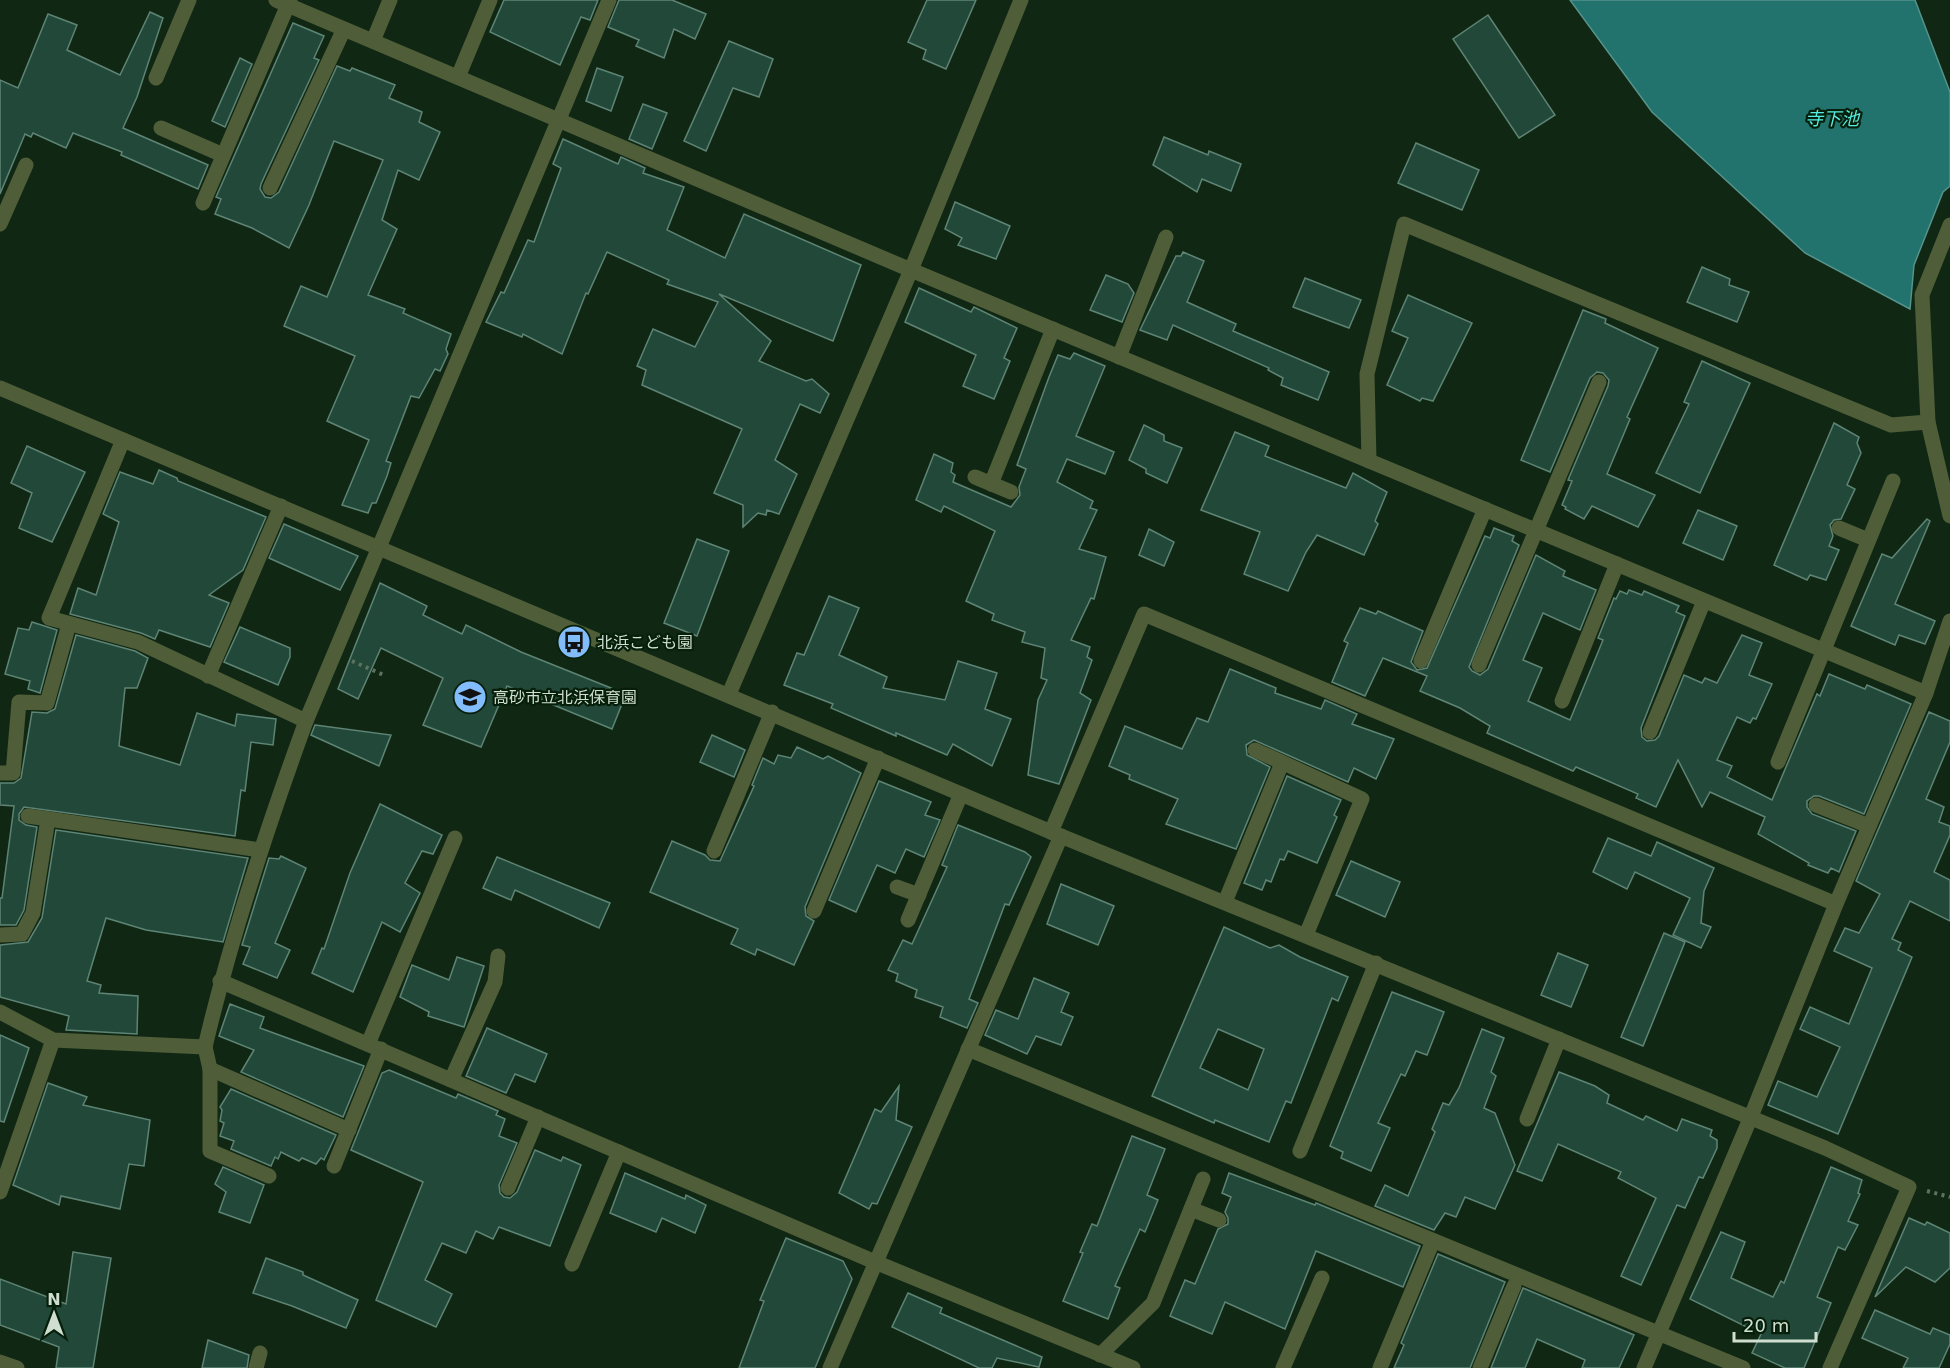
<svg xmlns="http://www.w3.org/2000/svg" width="1950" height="1368" font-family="'DejaVu Sans','Noto Sans JP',sans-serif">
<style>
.water{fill:#22736d;stroke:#56938b;stroke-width:1.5}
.building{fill:#22483a;stroke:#5e8475;stroke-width:1.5;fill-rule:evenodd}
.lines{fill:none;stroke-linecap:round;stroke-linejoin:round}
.path{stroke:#5d725f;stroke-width:4;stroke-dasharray:3 4.5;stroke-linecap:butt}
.minor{stroke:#4f5d39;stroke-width:15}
.labels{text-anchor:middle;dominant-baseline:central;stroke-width:4.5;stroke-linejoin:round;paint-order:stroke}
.poi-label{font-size:16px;fill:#cfded0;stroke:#061f0a;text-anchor:start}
.water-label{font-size:18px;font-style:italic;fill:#56ebe1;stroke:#061f0a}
</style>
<rect width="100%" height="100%" fill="#102813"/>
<path class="water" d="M1570 0H1915L1950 92V186L1943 192 1914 265 1910 309 1805 253 1652 112Z"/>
<g class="building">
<path d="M504 0H598L590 20 581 17 560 65 490 32Z"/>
<path d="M619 0H672L706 14 695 39 674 29 664 58 636 46 639 40 608 27Z"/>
<path d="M927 0H976L946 69 923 59 926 50 908 42Z"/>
<path d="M150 12 163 18 137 97 123 128 208 165 198 189 121 155 122 152 73 133 66 148 33 133 31 137 25 134 0 194V80L18 88 48 14 77 25 67 50 120 75Z"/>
<path d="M1488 15 1555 115 1519 138 1453 39Z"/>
<path d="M293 23 324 36 314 58 319 60 261 184 260 189 265 197 271 198 279 192 337 66 350 71 352 68 395 85 389 98 422 112 419 122 440 132 419 180 398 170 382 220 397 229 368 295 405 309 403 313 451 334 446 349 448 354 440 371 435 369 419 398 411 396 386 461 391 463 387 476 376 503H372L368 513 342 505 369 440 327 421 355 356 284 326 301 286 327 297 383 160 334 141 309 205 289 248 252 228 215 214 221 199 216 197Z"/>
<path d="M729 41 773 59 759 97 733 88 706 151 684 141Z"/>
<path d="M240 58 252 64 225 127 212 121Z"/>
<path d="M597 68 623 77 611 111 586 101Z"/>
<path d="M643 104 667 113 652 149 629 139Z"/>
<path d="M1164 137 1208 155 1209 151 1241 164 1231 191 1202 179 1197 192 1153 165Z"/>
<path d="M563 139 618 164 621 157 645 168 643 173 684 187 667 230 725 258 744 214 861 265 833 341 719 294 771 341 759 361 806 381 812 379 829 394 820 413 800 404 775 460 797 474 779 514 767 510 766 515 758 513 743 527V505L714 493 742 429 642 385 646 370 637 366 653 329 695 347 718 302 667 284 669 280 607 252 588 294 586 293 562 354 523 334 522 337 486 322 501 292 504 293 528 240 534 242 561 168 553 164Z"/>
<path d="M1416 143 1479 170 1462 210 1398 183Z"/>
<path d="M955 202 1010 226 996 259 958 245 962 238 945 229Z"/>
<path d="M1183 252 1204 261 1187 302 1236 324 1233 331 1329 372 1318 400 1281 385 1283 378 1268 370 1269 368 1173 325 1167 340 1140 330 1176 256H1181Z"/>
<path d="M1702 267 1730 279 1729 285 1749 292 1737 322 1687 302Z"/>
<path d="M1106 275 1128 284 1134 293 1122 322 1090 310Z"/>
<path d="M1305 278 1361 300 1349 328 1293 307Z"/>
<path d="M919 288 971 312 974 307 1017 328 1004 358 1010 361 994 399 963 386 976 355 905 322Z"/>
<path d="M1408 295 1472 323 1433 401 1422 398 1420 401 1387 385 1408 338 1392 331Z"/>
<path d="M1583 310 1606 319 1605 323 1658 348 1627 417 1630 419 1607 474 1655 495 1638 527 1592 506 1584 519 1565 509 1566 507 1562 505 1572 481 1568 480 1608 386 1609 380 1603 373 1597 372 1590 378 1550 472 1521 460Z"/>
<path d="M1074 353 1105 366 1076 436 1114 452 1105 474 1067 459 1057 482 1093 501 1090 508 1097 510 1079 549 1106 557 1094 599 1091 598 1071 640 1090 647 1087 657 1092 660 1080 693 1091 700 1059 784 1028 775 1038 700 1047 680 1041 678 1045 648 1022 642 1025 632 992 620 994 614 966 601 995 531 944 506 941 512 916 500 934 454 953 463 951 472 955 475 953 482 1011 507 1020 495 1019 487 1026 469 1017 465 1049 377 1058 355 1070 359Z"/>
<path d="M1702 361 1750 383 1700 493 1656 473 1689 404 1684 402Z"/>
<path d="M1834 423 1859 437 1857 443 1861 453 1847 485 1855 489 1841 519 1834 520 1830 525 1833 536 1829 546 1839 550 1826 580 1810 575 1807 580 1774 565Z"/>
<path d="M1144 425 1164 435V441L1182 448 1167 483 1146 473V469L1129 460Z"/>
<path d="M1235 432 1269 446 1265 456 1346 488 1353 473 1387 492 1375 521 1378 524 1364 555 1317 535 1306 552 1288 591 1244 574 1260 532 1201 510Z"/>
<path d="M27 446 85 472 52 542 19 528 32 493 11 483Z"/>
<path d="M159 470 177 478 178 481 266 517 243 570 209 595 229 603 210 647 159 630 155 639 141 633 70 614 78 588 96 595 119 522 103 514 120 472 153 484Z"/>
<path d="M1698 510 1737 526 1723 560 1683 543Z"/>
<path d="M1927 519 1930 521 1895 604 1935 621 1925 644 1899 635 1895 645 1851 626 1882 554 1892 558Z"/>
<path d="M284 524 358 556 340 590 269 558Z"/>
<path d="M1494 528 1514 536 1512 541 1519 545 1469 667 1472 671 1480 675 1488 669 1536 555 1565 571 1563 576 1596 590 1580 630 1543 613 1523 660 1542 668 1528 701 1570 720 1603 640 1598 638 1614 598 1616 599 1620 591 1627 594 1629 590 1642 595 1644 591 1679 606 1676 612 1685 616 1641 728 1642 737 1647 741 1655 740 1659 736 1684 675 1702 683 1705 678 1717 683 1742 635 1762 643 1749 675 1772 684 1756 719 1753 718 1750 723 1737 717 1717 760 1732 766 1727 777 1772 800 1817 694 1820 696 1829 674 1865 689 1867 685 1911 704 1864 814 1819 796H1814L1807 801V807L1812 814 1856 831 1839 872 1831 868 1828 873 1808 865 1809 863 1758 834 1765 817 1710 792 1702 807 1678 760 1656 807 1636 798 1638 794 1576 767 1573 771 1487 733 1490 726 1460 708 1420 691 1427 676 1383 658 1365 696 1332 682 1348 643 1344 641 1360 608 1376 614 1378 611 1423 631 1411 662 1417 670 1427 668 1485 536 1490 538Z"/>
<path d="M1149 529 1174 542 1164 566 1139 555Z"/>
<path d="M697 539 729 551 697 636 664 623Z"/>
<path d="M380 583 427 606 423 615 462 634 466 625 521 652 626 694 612 729 507 686 481 747 423 725 443 678 381 648 358 699 338 689Z"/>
<path d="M829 596 859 608 839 655 887 677 883 688 945 700 958 661 997 673 985 709 1011 719 992 766 953 744 947 755 896 733V736L831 708 833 704 784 685 797 653 804 655Z"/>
<path d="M32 622 57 630 40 693 28 689 30 681 5 674 18 628 29 630Z"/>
<path d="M240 627 290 648V657L278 685 224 662Z"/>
<path d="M76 635 135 651 148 658 137 688H125L119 746 180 765 197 713 235 726 237 714 276 719 273 745 251 742 245 791 241 790 235 836 24 807 19 814V820L26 825 37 827 24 910 16 925H0V898H2L14 806 0 805V783H14L21 778 32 712 47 713 55 709Z"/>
<path d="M1230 669 1276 688 1275 693 1321 709 1325 700 1357 714 1352 724 1394 739 1376 779 1354 768 1348 782 1254 740 1246 745 1247 755 1270 767 1236 849 1166 824 1178 799 1129 779 1130 775 1109 766 1125 726 1182 749 1197 718 1208 722Z"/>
<path d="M1929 712 1950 721V742L1926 799 1944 807 1939 822 1950 826V835L1934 872 1950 880V921L1910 901 1892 939 1901 943 1898 950 1912 957 1838 1134 1768 1105 1778 1081 1817 1097 1840 1047 1800 1029 1810 1007 1849 1024 1872 968 1834 951 1845 928 1859 933 1880 894 1856 881Z"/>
<path d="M315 725 391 735 379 766 311 735Z"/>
<path d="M712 735 745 750 734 777 700 762Z"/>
<path d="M797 747 823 759 828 756 861 773 805 907 806 916 814 921 794 965 757 949 755 955 731 944 738 929 650 892 672 841 705 855 710 860 720 861 754 786 752 785 763 758 774 764 778 755 791 758Z"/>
<path d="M1287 776 1341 800 1334 815 1337 817 1317 863 1288 851 1284 860 1280 859 1271 882 1266 880 1262 890 1244 883Z"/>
<path d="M879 781 931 802 925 815 940 820 924 857 906 849 895 873 877 865 856 912 829 900Z"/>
<path d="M380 804 442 835 433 854 422 851 405 883 420 893 400 932 382 922 353 992 312 973 322 948 324 949 350 873Z"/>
<path d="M958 825 1025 852 1031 857 1009 905 1005 904 969 999 978 1003 967 1028 940 1017 943 1007 915 997 917 990 896 981 898 974 888 970 903 940 912 944 947 867 942 865Z"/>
<path d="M56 830 248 858 223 942 146 930 106 918 87 981 101 985 99 993 138 996 137 1034 66 1030 69 1016 0 997V945L28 942 42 918Z"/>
<path d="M1608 838 1651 856 1657 842 1714 868 1704 891 1701 923 1711 927 1701 948 1673 935 1690 898 1635 872 1627 889 1593 872Z"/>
<path d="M281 856 306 868 275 943 290 950 277 978 243 964 250 947 242 945 269 858 279 859Z"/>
<path d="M497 857 610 903 599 928 515 890 511 900 483 888Z"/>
<path d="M1351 861 1400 882 1385 917 1336 895Z"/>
<path d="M1061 884 1114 906 1098 945 1047 924Z"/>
<path d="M1224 927 1270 948 1279 945 1300 957 1348 977 1338 1001 1332 998 1291 1103 1286 1101 1269 1142 1215 1120 1214 1123 1152 1096ZM1218 1029 1264 1049 1248 1090 1200 1068Z"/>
<path d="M1664 933 1685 942 1643 1046 1621 1037Z"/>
<path d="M1558 953 1588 965 1571 1007 1541 995Z"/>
<path d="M457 957 484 966 464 1027 428 1016 429 1012 400 997 412 965 449 980Z"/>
<path d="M1034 978 1069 993 1061 1012 1073 1017 1061 1045 1036 1036 1027 1054 985 1035 996 1010 1018 1019Z"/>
<path d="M1392 992 1444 1012 1427 1055 1416 1051 1405 1076 1401 1074 1378 1123 1390 1128 1371 1171 1341 1158 1343 1152 1330 1146Z"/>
<path d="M230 1004 264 1017 260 1028 364 1066 343 1117 241 1072 254 1050 219 1036Z"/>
<path d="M487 1028 547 1054 535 1082 515 1074 506 1093 466 1076Z"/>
<path d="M1482 1029 1504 1038 1491 1072 1496 1076 1484 1108 1495 1113 1515 1165 1495 1209 1465 1197 1456 1217 1445 1213 1434 1230 1375 1206 1385 1185 1408 1196 1435 1132 1432 1129 1443 1103 1449 1105 1459 1088Z"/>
<path d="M0 1035 29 1048 4 1122 0 1121Z"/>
<path d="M389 1070 456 1098 458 1094 498 1111 496 1115 505 1119 499 1136 517 1143 499 1185 500 1193 504 1197 510 1198 517 1192 535 1150 561 1161 563 1157 581 1165 550 1246 499 1227 493 1239 476 1231 466 1253 442 1243 425 1280 452 1294 436 1327 376 1300 423 1182 351 1150 382 1073Z"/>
<path d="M1559 1072 1595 1086 1609 1095 1607 1103 1643 1120 1646 1116 1677 1131 1682 1119 1712 1130 1710 1136 1717 1140V1148L1703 1178 1699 1177 1685 1208 1677 1205 1641 1285 1621 1276 1656 1198 1618 1178 1621 1172 1558 1144 1542 1181 1517 1171Z"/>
<path d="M48 1083 87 1097 83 1105 150 1120 144 1166 129 1164 120 1209 61 1196 59 1205 13 1185Z"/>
<path d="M899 1086 896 1120 912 1127 877 1204 872 1203 869 1209 839 1193 875 1109 881 1112Z"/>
<path d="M231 1089 336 1135 324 1160 321 1158 316 1164 302 1158 299 1161 281 1152 278 1159 275 1157 271 1166 231 1149 234 1141 220 1136 224 1123 220 1121 222 1110 220 1107Z"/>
<path d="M1132 1136 1165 1149 1147 1195 1158 1200 1145 1232 1140 1229 1115 1286 1120 1288 1108 1319 1063 1301 1083 1253 1080 1252 1092 1224 1097 1226Z"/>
<path d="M223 1167 264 1185 250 1223 219 1212 226 1192 215 1184Z"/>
<path d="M1831 1167 1862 1180 1858 1193 1860 1194 1848 1221 1858 1225 1845 1250 1838 1247 1817 1297 1831 1303 1804 1368H1785L1752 1353 1761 1334 1690 1299 1721 1232 1745 1242 1731 1278 1773 1297 1781 1281 1784 1283Z"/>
<path d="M625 1173 685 1199 686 1195 706 1205 695 1233 662 1218 656 1232 610 1213Z"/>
<path d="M1229 1173 1315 1205 1316 1203 1420 1246 1403 1287 1316 1251 1285 1329 1225 1302 1212 1334 1170 1316 1185 1280 1195 1284 1218 1229 1228 1224V1218L1225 1212 1231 1197 1222 1193Z"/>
<path d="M1909 1218 1925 1225 1927 1222 1950 1233V1268L1935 1282 1906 1267 1875 1297Z"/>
<path d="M786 1238 843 1261 852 1279 815 1368H739L764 1301 760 1300Z"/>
<path d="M73 1252 111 1258 93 1368H56L59 1347 0 1325V1279L66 1304Z"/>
<path d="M1438 1254 1505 1282 1470 1368H1394L1404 1345 1401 1343Z"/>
<path d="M266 1258 303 1272V1275L358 1300 346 1328 292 1306 253 1293Z"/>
<path d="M1523 1288 1634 1335 1619 1368H1582L1585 1360 1537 1339 1525 1368H1491Z"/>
<path d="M908 1293 942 1308 940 1313 1042 1357 1039 1367 997 1358 992 1368H979L892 1327Z"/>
<path d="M1875 1310 1930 1334 1933 1328 1950 1335V1344L1939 1368H1903L1908 1358 1862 1338Z"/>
<path d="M208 1340 249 1355 247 1368H202Z"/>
</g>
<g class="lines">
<g class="path">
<path d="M352 661 386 676"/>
<path d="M1927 1191 1950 1197"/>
</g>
<g class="minor">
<path d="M276 0 911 270 1926 693"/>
<path d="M373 41 390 0"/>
<path d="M458 77 490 0"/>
<path d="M156 78 189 0"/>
<path d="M161 128 223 155"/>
<path d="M270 188 344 29"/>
<path d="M203 203 290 0"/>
<path d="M0 224 26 165"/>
<path d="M1950 225 1922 295 1928 422 1950 516"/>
<path d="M1119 357 1166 237"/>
<path d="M0 388 1051 832 1825 1148 1909 1187 1830 1368"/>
<path d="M123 440 49 618 138 642 306 721"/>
<path d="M1369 461 1367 374 1404 224 1891 425 1928 422"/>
<path d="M975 477 1011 492"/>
<path d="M991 484 1053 329"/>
<path d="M1839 528 1868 540"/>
<path d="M1421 661 1485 509"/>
<path d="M1479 665 1599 382"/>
<path d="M208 676 281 506"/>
<path d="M729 694 911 270 1021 0"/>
<path d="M1562 701 1617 564"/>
<path d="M1650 732 1704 601"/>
<path d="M1255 750 1362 799 1306 935"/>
<path d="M1778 762 1893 481"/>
<path d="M0 773H13L19 702 47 703 69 624"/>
<path d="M1816 805 1869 826"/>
<path d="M28 816 260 850"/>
<path d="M1051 832 1144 614 1836 904"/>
<path d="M714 851 772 712"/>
<path d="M897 887 919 895"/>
<path d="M1225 902 1282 763"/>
<path d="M814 911 878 758"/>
<path d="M908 920 961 794"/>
<path d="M0 935 22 934 33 913 48 819"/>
<path d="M220 981 875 1262 1133 1368"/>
<path d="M0 1012 53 1040 205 1047C231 936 267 828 306 721L609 0"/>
<path d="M368 1044 455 838"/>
<path d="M205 1047 210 1069V1151L269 1176"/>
<path d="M968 1049 1743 1368"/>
<path d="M210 1069 349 1130"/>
<path d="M451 1080 495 982 498 956"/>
<path d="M1527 1119 1559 1039"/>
<path d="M1300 1151 1376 963"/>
<path d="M334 1166 381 1049"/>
<path d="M508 1188 538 1117"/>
<path d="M0 1192 53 1040"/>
<path d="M1191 1209 1219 1220"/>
<path d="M572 1264 619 1152"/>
<path d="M1100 1355 1153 1303 1203 1179"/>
<path d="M0 1362 17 1368"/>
<path d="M256 1368 260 1353"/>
<path d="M830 1368 1061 836"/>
<path d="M1283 1368 1322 1278"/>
<path d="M1380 1368 1430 1248"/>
<path d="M1480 1368 1514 1286"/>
<path d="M1644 1368 1750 1119 1836 904 1926 693 1950 621"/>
</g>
</g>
<defs>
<g id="bus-disc" transform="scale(1.725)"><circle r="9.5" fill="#82bcfa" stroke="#061f0a"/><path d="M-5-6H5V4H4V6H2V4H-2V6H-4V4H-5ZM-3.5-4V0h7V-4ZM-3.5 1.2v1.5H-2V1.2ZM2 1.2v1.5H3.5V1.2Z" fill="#111"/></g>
<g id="school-disc" transform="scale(1.725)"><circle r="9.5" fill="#82bcfa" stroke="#061f0a"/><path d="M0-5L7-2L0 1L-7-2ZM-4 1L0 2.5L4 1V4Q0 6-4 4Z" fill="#111"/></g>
</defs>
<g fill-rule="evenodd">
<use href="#bus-disc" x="574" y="642"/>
<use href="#school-disc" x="470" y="697"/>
</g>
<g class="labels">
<g class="poi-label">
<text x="597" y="642">北浜こども園</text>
<text x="493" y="697">高砂市立北浜保育園</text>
</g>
<g class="water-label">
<text x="1832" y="118">寺下池</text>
</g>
</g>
<g transform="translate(54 1314)" stroke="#061f0a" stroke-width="4.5" paint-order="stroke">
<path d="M0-4.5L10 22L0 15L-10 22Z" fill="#cfded0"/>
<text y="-9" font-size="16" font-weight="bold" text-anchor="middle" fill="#cfded0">N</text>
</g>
<path d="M1734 1332v9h82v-9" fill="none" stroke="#cfded0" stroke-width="3"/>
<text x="1743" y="1332" font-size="18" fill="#cfded0" stroke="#061f0a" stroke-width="4.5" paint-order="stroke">20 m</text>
</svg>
